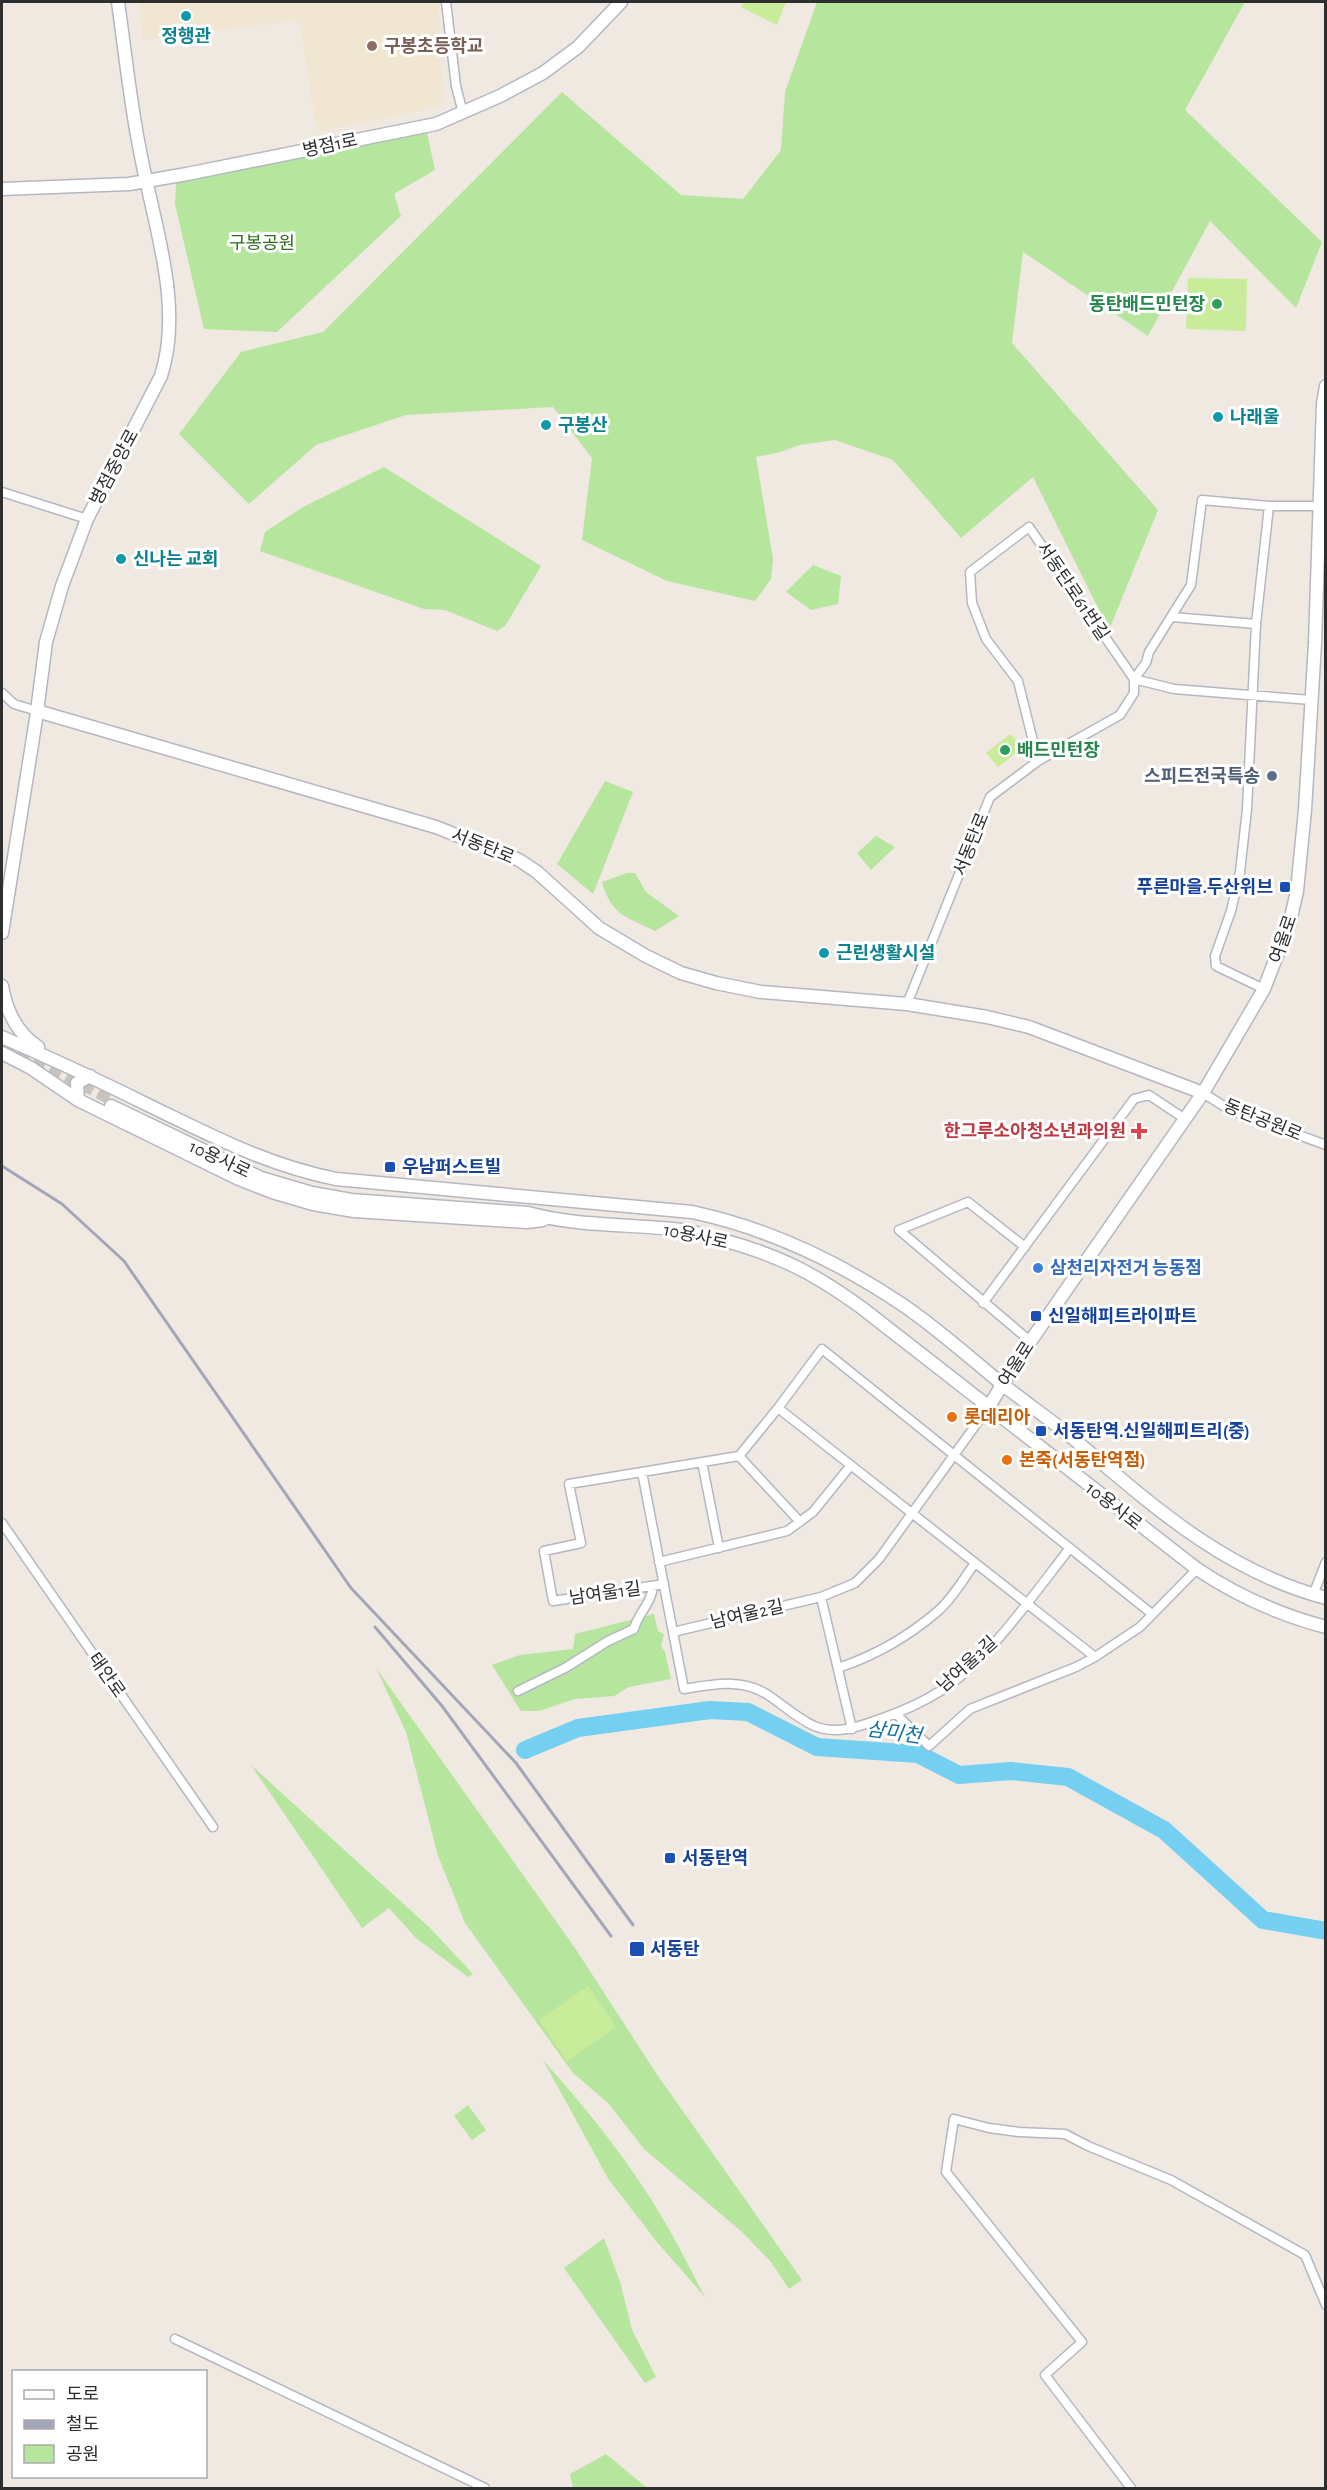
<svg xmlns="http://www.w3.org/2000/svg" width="1327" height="2490" viewBox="0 0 1327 2490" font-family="'Alegreya Sans','Noto Sans KR',sans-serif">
<rect width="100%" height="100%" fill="#efe9e1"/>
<!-- education -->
<path fill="#f0e6d1" d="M139,2H438L441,70L445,104L413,113L317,131L299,20L143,40Z"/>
<!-- green -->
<path fill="#b6e59e" d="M817,2H1245L1185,110L1322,242L1296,308L1210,221L1148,336L1023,252L1012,343L1158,510L1109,630L1033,477L961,538L893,460L835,440L800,445L780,452L756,457L773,559L771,579L755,601L667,581L582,540L592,458L553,407L406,415L316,445L249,504L179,434L241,352L323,332L562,92L681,195L743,199L781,150L785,92Z
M427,133L435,170L394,194L401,216L277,332L204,329L175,204L176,183Z
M384,467L541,566L505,626L497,631L445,610L424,609L260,551L265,532L303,507Z
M813,565L841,576L838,604L811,610L786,592Z
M605,781L633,792L593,894L557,864Z
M876,836L895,847L871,870L857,853Z
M627,873H635L646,892L679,916L655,931C626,917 611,915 602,882Z
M654,1614L658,1631L664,1634L661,1646L665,1652L671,1679L629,1687L614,1696L575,1699L539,1711H521L492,1665L520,1655L573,1649L575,1634Z
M376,1668L575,1948L656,2073L802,2280L789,2289L771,2262L742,2232L644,2149L608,2103L573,2073L465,1923L438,1856L406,1732Z
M251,1765L430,1928L473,1974L468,1977L416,1938L389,1908L362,1928Z
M543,2060C588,2110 632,2165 666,2224C680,2248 692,2273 705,2297L657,2242L609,2180Z
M468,2105L486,2130L472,2140L454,2116Z
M604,2238L620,2282L632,2330L656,2377L645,2383L564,2268Z
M606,2454L647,2488H573L570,2474Z"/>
<!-- pitch -->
<path fill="#c9ec9a" d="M743,2H786L777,25L741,7Z
M1188,278L1247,279L1246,331L1186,329Z
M1010,734L1024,747L998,767L986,753Z
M588,1986L616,2027L567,2061L539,2020Z"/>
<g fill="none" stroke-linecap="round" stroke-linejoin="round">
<!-- river -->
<path stroke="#75cff0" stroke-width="18" d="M525,1750L578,1728L710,1710L748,1712L817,1747L918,1754L959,1775L1011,1771L1068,1777L1164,1830L1263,1920L1326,1931"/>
<!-- secondary-tunnel -->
<path stroke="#c8c4bd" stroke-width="12" stroke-dasharray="12 6" stroke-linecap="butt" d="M2,1044L113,1100"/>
<!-- street casing -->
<g stroke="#b4b7c1" stroke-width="11">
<path id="street" d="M446,2L456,86L463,113
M2,492L87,519
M1172,617L1256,624
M2,693L14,704L37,711
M1311,700L1174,689L1134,679L1146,663L1149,652L1191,585L1202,500L1269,506H1322
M1264,989L1216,966L1215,956L1231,911L1240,872L1247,809L1256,624L1269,506
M907,1004L990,797L1038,761L1120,715L1134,693V679L1029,527L970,572L972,603L986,639L1018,681L1038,761
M1203,1093L1230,1110L1326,1145
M1025,1247L968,1202L899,1230L1030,1341
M983,1303L1134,1099L1149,1095L1185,1119
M778,1408L1095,1657
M739,1456L800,1522
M702,1462L719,1548
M642,1472L684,1689C713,1684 742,1678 768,1695C783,1705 797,1718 814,1726C837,1735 858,1727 880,1719C901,1712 923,1702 942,1690C988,1661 1036,1591 1070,1548
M2,1523L213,1827
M659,1562L787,1531L813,1512L851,1465
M664,1584L553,1601L544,1551L581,1543L569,1484L739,1456L778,1408L822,1349L1152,1614
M1313,1595L1326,1562
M821,1597L852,1729
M673,1632L821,1597L855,1583L879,1559L988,1408
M838,1668C874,1656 909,1636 938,1611C953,1598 964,1578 975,1563
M518,1691L565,1668L608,1641L634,1629C638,1613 652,1603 653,1586
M896,1714L929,1746L970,1709L1076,1667L1095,1657L1140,1627L1197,1569
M175,2339L485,2488
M1131,2488L1045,2375L1082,2342L946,2172L954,2119L989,2128L1019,2132L1065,2134L1088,2146L1171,2180L1305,2255L1326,2305"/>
</g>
<!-- secondary casing -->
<g stroke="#b4b7c1" stroke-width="15">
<path id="secondary" d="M2,189L129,184L187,174L436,124L500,96L543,73L578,47L621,2
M37,711L436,827L519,860L537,872L599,928L646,956L681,973L716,983L761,992L907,1004L987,1017L1029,1027L1203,1093
M2,933L36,719L46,642L62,586L87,519L161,376C184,305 153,222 140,151C130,102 125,51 118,2
M2,986C6,1010 17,1033 38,1047
M2,1037C50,1058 98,1080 146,1104C210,1135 266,1165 336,1179L692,1212C767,1228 839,1262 903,1305C938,1329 969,1357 1002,1384C1026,1403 1051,1420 1075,1440C1153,1506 1224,1571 1326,1598
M2,1053L31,1068L78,1100L239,1179L272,1192L313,1204L354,1211L527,1222L543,1220
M78,1100L77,1083L90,1076
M111,1106L261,1178L312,1193L351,1200L528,1213C575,1226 625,1224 673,1229C690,1230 707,1236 723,1240C780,1256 814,1273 862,1308L1197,1569C1236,1595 1280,1615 1326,1627
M988,1408L1016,1362L1203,1093L1264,989L1290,922L1297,891L1305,810L1315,643L1323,404L1326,386"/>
</g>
<!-- street -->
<use href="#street" stroke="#fff" stroke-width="8"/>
<!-- secondary -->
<use href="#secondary" stroke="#fff" stroke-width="12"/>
<!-- rail -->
<path stroke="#a3a6b8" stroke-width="3" d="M2,1166L62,1204L124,1261L351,1588L516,1763L633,1925
M375,1627L442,1706L611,1936"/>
</g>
<!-- markers -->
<g fill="#0f9aa8" stroke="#fff" stroke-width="2">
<circle cx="186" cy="16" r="6"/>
<circle cx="1218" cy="417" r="6"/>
<circle cx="546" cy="425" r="6"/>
<circle cx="121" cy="559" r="6"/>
<circle cx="824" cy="953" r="6"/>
</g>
<circle fill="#8d6e63" stroke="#fff" stroke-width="2" cx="372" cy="46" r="6"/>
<g fill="#2e9e5b" stroke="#fff" stroke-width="2">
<circle cx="1217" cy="304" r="6"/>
<circle cx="1005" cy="750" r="6"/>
</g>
<circle fill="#5c6f8a" stroke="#fff" stroke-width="2" cx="1272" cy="776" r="6"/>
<g fill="#1a4fb4" stroke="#fff" stroke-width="2">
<rect x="1279" y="881" width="12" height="12" rx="3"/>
<rect x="384" y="1161" width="12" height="12" rx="3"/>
<rect x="1030" y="1310" width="12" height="12" rx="3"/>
<rect x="1035" y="1425" width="12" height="12" rx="3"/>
<rect x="664" y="1852" width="12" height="12" rx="3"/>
<rect x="629" y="1941" width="16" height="16" rx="3"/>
</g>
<path fill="#e0444e" stroke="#fff" stroke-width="2" d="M1136 1122h6v6h6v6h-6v6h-6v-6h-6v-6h6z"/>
<circle fill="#3f7fe0" stroke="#fff" stroke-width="2" cx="1038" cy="1268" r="6"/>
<g fill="#e8710a" stroke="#fff" stroke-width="2">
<circle cx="952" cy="1417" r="6"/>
<circle cx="1007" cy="1460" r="6"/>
</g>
<g text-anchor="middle" stroke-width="6" stroke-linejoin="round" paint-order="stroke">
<!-- culture labels -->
<g font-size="18" font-weight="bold" fill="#0d838f" stroke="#fff" text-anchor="start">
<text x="186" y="42" text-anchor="middle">정행관</text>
<text x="1230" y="423">나래울</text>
<text x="558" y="431">구봉산</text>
<text x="133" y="565">신나는 교회</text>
<text x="836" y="959">근린생활시설</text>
</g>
<!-- education labels -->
<g font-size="18" font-weight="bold" fill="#785e54" stroke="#fff" text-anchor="start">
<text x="384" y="52">구봉초등학교</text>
</g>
<!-- street labels -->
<g font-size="18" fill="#2e2e2e" stroke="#fff">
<text transform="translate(330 145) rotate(-12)" y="6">병점1로</text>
<text transform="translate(114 467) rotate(-62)" y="6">병점중앙로</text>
<text transform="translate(1073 591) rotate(56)" y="6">서동탄로61번길</text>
<text transform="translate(971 844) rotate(-68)" y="6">서동탄로</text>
<text transform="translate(483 846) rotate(22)" y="6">서동탄로</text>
<text transform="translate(1283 939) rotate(-71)" y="6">여울로</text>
<text transform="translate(1263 1120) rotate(22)" y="6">동탄공원로</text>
<text transform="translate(220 1159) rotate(25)" y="6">10용사로</text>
<text transform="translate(696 1236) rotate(12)" y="6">10용사로</text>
<text transform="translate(1016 1364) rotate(-57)" y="6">여울로</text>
<text transform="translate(1114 1506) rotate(38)" y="6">10용사로</text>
<text transform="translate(605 1593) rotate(-8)" y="6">남여울1길</text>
<text transform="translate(747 1614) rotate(-13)" y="6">남여울2길</text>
<text transform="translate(967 1664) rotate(-42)" y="6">남여울3길</text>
<text transform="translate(107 1675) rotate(55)" y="6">태안로</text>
</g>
<!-- park labels -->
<g font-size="18" fill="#2c6e1b" stroke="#fff">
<text x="262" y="249">구봉공원</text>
</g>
<!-- leisure labels -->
<g font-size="18" font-weight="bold" fill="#27864d" stroke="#fff" text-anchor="end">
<text x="1205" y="310">동탄배드민턴장</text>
<text x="1017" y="756" text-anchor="start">배드민턴장</text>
</g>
<!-- service labels -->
<g font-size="18" font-weight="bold" fill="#4e5e75" stroke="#fff" text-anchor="end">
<text x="1260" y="782">스피드전국특송</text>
</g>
<!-- transit labels -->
<g font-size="18" font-weight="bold" fill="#164399" stroke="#fff" text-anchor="start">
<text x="1273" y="893" text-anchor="end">푸른마을.두산위브</text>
<text x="402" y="1173">우남퍼스트빌</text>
<text x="1048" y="1322">신일해피트라이파트</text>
<text x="1053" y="1437">서동탄역.신일해피트리(중)</text>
<text x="682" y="1864">서동탄역</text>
<text x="650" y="1955">서동탄</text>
</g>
<!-- health labels -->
<g font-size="18" font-weight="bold" fill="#be3a42" stroke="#fff" text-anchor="end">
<text x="1126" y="1137">한그루소아청소년과의원</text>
</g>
<!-- shop labels -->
<g font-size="18" font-weight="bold" fill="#366cbe" stroke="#fff" text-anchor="start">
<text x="1050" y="1274">삼천리자전거 능동점</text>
</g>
<!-- food labels -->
<g font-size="18" font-weight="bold" fill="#c56008" stroke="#fff" text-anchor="start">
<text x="964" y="1423">롯데리아</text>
<text x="1019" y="1466">본죽(서동탄역점)</text>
</g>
<!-- water labels -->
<g font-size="20" font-style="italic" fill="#0d6fa3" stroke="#fff">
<text transform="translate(894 1732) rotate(8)" y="7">삼미천</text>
</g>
</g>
<!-- border -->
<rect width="1327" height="2490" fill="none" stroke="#2e2e2e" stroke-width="6"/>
<!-- legend -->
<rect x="12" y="2370" width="195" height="108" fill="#ffffff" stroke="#ababab" stroke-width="1.5"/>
<rect x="24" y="2390" width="30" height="9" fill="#ffffff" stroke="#ababab" stroke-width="1.5"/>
<text x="66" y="2400" font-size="18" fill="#2e2e2e">도로</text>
<rect x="24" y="2420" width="30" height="9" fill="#a3a6b8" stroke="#ababab" stroke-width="1.5"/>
<text x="66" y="2430" font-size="18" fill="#2e2e2e">철도</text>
<rect x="24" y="2445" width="30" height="18" fill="#b6e59e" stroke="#ababab" stroke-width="1.5"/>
<text x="66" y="2460" font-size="18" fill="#2e2e2e">공원</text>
</svg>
